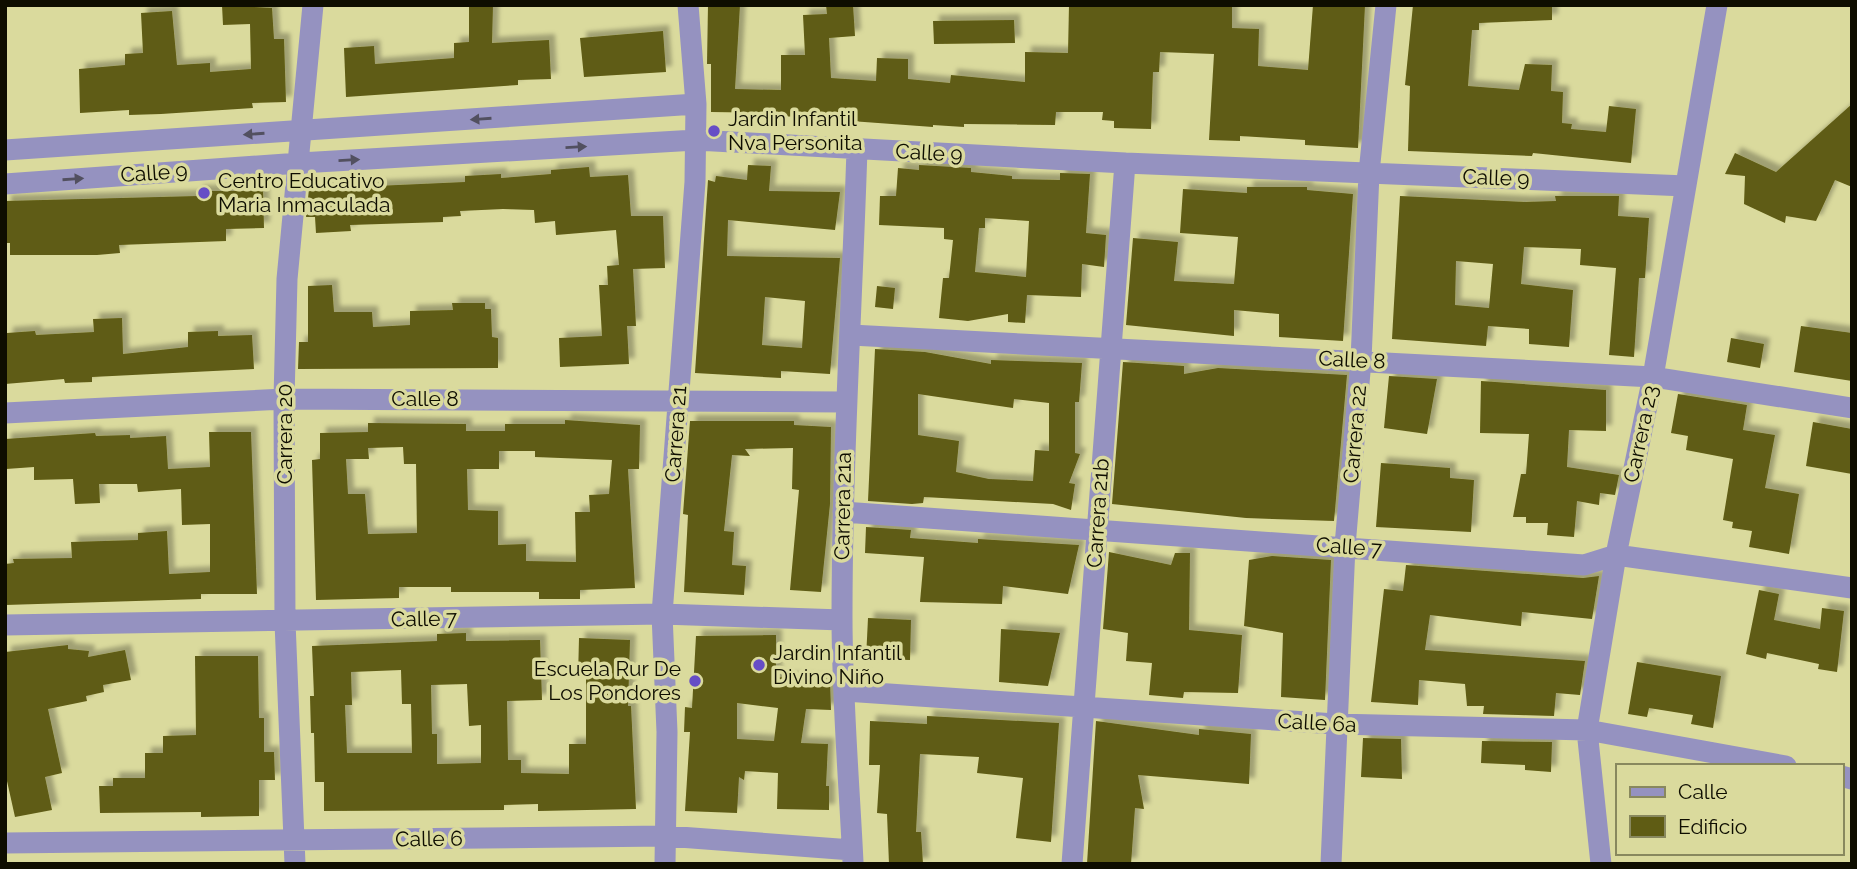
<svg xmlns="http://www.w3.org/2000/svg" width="1857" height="869" viewBox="0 0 1857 869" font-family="Raleway,sans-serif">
<defs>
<filter id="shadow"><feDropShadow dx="6" dy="-6" stdDeviation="2" flood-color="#0004"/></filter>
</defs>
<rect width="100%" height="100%" fill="#dada9d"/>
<!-- building -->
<path fill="#5f5c14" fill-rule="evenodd" filter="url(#shadow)" d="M222,5L272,8L274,39H284L286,102L252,103L253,108L161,114L129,115V110L80,113L79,69L125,65V54L143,53L141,13L172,11L177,65L210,63V72L251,69L250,24L223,25Z
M469,5H493L492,43L549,40L551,79L518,80V85L346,97L344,48L374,46L375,64L454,58V43L469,42Z
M708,5H740L735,89L781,90V55H805L803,15L827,14L826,5H853L855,36L829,38L831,78L876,81L877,58L908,59V79L950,83L951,75L1025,82V52L1068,53L1069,5H1232V28L1259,29L1258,66L1308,70L1313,5H1365L1358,148L1305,145V140L1240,136V141L1209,140L1214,54L1160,52L1159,72H1153L1151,129L1114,128V121L1102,120L1103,112H1056L1055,125L964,124V127L933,125V127L782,116V113L711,112V64H707Z
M1413,5H1552V20L1479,23V30H1472L1468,86L1519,90L1525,64L1552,65L1551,91L1563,92L1562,123L1572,124L1571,129L1606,132L1609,106L1636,109L1631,163L1533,153L1532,156L1408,151L1410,86L1405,85Z
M1014,20L1015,43L934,44L933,21Z
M663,31L666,72L584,77L580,38Z
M1852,104V187L1835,180L1816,221L1786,216L1785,223L1744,204L1745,176L1725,174L1735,153L1776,172Z
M748,165L771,166L769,191L840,192L835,230L728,220L727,256L840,258L830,374L781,371V378L695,373L708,180L715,182L716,176L747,180ZM765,297L805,301L802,348L762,345Z
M919,165L971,168V172L1012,176V179L1060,180V173L1090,174L1086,233L1106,235L1104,267L1082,264L1081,297L1027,295L1025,323L1008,322V314L968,321L939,318L943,278H949L953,240L944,239V228L879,225L880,196H896L898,168L919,170ZM985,218L1029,221L1026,277L975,272L979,228H985Z
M589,167L590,177L628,175L631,216H663L665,268L633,269L636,326H627L629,364L560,367L559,338L602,336L599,285H608L607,266L619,265L616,230L556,235L555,221L535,223L534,210L503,209L460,211L461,216L443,217V222L350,225L351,231L316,233L315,217H306L309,189L465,182V176L501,174V178L551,174V170Z
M1247,187H1307V190L1353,194L1343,341L1279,337V314L1234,310V336L1126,325L1133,238L1178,242L1174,281L1234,284L1238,237L1180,233L1183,189L1247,193Z
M197,191H263L264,228L226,229V241L119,245L120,253L97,255H10V243H5V201L198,196Z
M1400,196L1525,202L1556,201L1555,196H1619L1618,216L1649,218L1645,278H1639L1634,357L1609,355L1616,268L1580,265L1581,249L1524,247L1521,284L1573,290L1569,347L1529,344V329L1488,326L1486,346L1392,339ZM1456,261L1493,264L1489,308L1455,305Z
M332,285L334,312H372L373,327L410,325V311L453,310L452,303H485V309H491L492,337L498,338V368L298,369L299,342H308V286Z
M877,286L895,288L893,309L875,307Z
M122,318L123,354L188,347V332L218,331V336L252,335L254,369L92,377V382L65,383L64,379L5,384L7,333L35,331L36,335L94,332L93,319Z
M1801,326L1852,333V381L1794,372Z
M1731,338L1764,344L1760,368L1727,362Z
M875,349L925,352L991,364V360L1082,363L1079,402H1075V453L1080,454L1069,483L1075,484L1071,510L1053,504L924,497L923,503L912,504L868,501ZM918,394L1013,408L1014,399L1049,403V451L1035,450L1033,481L989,479L956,472L959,441L918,435Z
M1123,362L1184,366V374L1218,368L1347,375L1334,521L1246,518L1112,504Z
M1389,376L1437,379L1427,434L1384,428Z
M1481,381L1606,390V431L1569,430L1567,467L1619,475L1615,495L1600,493L1599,505L1577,501L1574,537L1547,535L1548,523H1526V517H1513L1521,474H1526L1529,434L1480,433Z
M1678,394L1747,405L1743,430L1775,435L1765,488L1799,494L1789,554L1749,547L1752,531L1732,528L1733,522L1723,520L1733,459L1686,450L1688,436L1671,433Z
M565,420L640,425L639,469H628L635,588L580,590V599H539V592H451V587H399V598L316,600L312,460L320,459V433L368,432V444V423L466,424V431H505V424H565ZM403,447L404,464H416L417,533L368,534L365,494H348L346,459H369L368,448ZM499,451H535V457L612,460L609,494L589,495L590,512H575L576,562L526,561V544L498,545V511L468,510L467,469H499Z
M690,421H794V425L831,427L830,504L821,592L790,590L799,490L792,489L793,448L745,449L750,456L732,455L724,531L734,532L732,565L746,566L744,595L684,592L688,515L683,514Z
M1813,422L1852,429V474L1806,466Z
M209,432H251L257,594H201V599L5,605V564L14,563L13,559L72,558L71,542L138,540V533L167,531L169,574L210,572V524L182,525L181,489L138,492L137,484H99L100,503L75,504L73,479L34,480V467L6,469L5,439L95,433L96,436L130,435V438L166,436L168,469L210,467Z
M1381,463L1450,468V478L1474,480L1471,532L1376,527Z
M866,527L911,530L910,538L978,543V539L1079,545L1068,594L1003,586L1002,604L920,602L924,557L865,553Z
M1109,552L1171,565L1175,553H1190L1189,630L1242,635L1238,693L1184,692L1183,698L1149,695L1152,663L1126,661L1128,633L1103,629Z
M1272,556L1331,560L1325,700L1281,697L1283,633L1244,626L1249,560Z
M1406,565L1583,578L1599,576L1592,619L1522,612L1521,626L1430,615L1425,650L1585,661L1580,695L1556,693L1554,716L1483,714L1484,706H1467L1465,684L1419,680L1418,705L1371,702L1384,589L1403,591Z
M1759,590L1779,594L1774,620L1820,629L1822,608L1844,611L1837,672L1818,669L1819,664L1767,653L1766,659L1746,654Z
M868,618L911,620L910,660L866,659Z
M1001,629L1060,633L1048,686L999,682Z
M466,633V641L540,640L542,700L507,701L508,760H521V773L569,774V744H586V678H578L579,638L630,640L628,706H631L636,809L538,811V804L504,805V810L324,811V782H315L314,733H311L310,696H314L312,646L437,641V634ZM401,670L402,704H411L412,753H347L345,705H352L351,672ZM467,684L469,726L481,725V763L437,764V734H432L431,685Z
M776,635V677L830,681L831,710L806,709L801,743L828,744L826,786H829V810L777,809L778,773L745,771L744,780L739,777L737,813L685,811L690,732H684L685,707L692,708L696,636ZM737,703L778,708L774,741L737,739Z
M68,645V649L89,651L88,657L125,650L131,680L103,685L104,692L86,696L87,701L48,709L62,773L45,777L52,810L15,817L5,772V652Z
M195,656H258L259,718H264V752H274L275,780H259V816L201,817V812L100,813L99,786H113V778H145V753H163V736L196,735Z
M1637,662L1721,676L1713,728L1691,724L1693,715L1649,708L1647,717L1628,714Z
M927,716L1059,723L1051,842L1016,838L1023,778L977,773L979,757L920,754L916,832H921L923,864H889L887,814L877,813L880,765H869L870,721L927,724Z
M1096,721L1199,735V729L1251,734L1249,784L1138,775L1144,809L1135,808L1131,864H1087Z
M1363,738L1401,739L1402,779L1361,777Z
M1482,741L1552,742L1551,772L1525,770V765L1481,763Z"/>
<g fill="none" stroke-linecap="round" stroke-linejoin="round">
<!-- street -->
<path stroke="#9592c0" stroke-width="21" d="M5,150L696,104
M5,184L300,163L696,140L1125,163L1686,186
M851,335L1653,377L1852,408
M5,413L284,399L844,402
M843,512L1584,565L1616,555L1852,588
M5,625L662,614L842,620
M845,691L1335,724L1587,730L1786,766
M1841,776L1852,779
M5,843L666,836L852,850
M853,862C849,780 842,698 842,617C842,461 852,305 857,149
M295,864L285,622L284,399L287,279L313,5
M665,864L667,732L662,614L695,182L696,104L688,5
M1072,864L1125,163
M1331,864L1345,546L1361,360L1369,173L1386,5
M1601,864L1587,730L1616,555L1653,377L1717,5"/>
</g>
<!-- one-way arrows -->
<defs><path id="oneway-solid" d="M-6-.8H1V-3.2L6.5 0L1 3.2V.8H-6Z" transform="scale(1.75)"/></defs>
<g fill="#525060">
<use href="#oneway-solid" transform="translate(481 119) rotate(176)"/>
<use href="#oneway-solid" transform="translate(254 134) rotate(176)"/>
<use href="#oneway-solid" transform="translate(576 147) rotate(-3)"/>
<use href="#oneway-solid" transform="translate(349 160) rotate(-3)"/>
<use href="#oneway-solid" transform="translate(73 179) rotate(-4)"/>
</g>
<!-- markers -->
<g fill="#664dc6" stroke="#dada9d" stroke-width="2.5">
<circle cx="714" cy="131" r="7"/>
<circle cx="204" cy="193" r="7"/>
<circle cx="759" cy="665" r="7"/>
<circle cx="695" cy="681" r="7"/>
</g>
<g text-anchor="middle" stroke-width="7" stroke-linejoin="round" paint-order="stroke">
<!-- poi labels -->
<g font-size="21" fill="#0e0d00" stroke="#dada9d" text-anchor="start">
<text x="728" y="126">Jardin Infantil<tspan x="728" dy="24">Nva Personita</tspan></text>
<text x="218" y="188">Centro Educativo<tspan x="218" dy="24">Maria Inmaculada</tspan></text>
<text x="773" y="660">Jardin Infantil<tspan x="773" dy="24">Divino Niño</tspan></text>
<text x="681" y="676" text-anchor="end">Escuela Rur De<tspan x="681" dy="24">Los Pondores</tspan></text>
</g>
<!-- street labels -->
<g font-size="21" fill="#0e0d00" stroke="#dada9d">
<text transform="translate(929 153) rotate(3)" y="7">Calle 9</text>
<text transform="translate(154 173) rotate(-4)" y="7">Calle 9</text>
<text transform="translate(1496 178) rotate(2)" y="7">Calle 9</text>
<text transform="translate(1352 360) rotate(3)" y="7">Calle 8</text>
<text x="425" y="406">Calle 8</text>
<text transform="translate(285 434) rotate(-90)" y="7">Carrera 20</text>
<text transform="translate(676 434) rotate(-86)" y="7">Carrera 21</text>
<text transform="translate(1355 434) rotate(-85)" y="7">Carrera 22</text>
<text transform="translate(1641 434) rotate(-78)" y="7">Carrera 23</text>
<text transform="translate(843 506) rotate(-89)" y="7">Carrera 21a</text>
<text transform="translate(1098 513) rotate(-86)" y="7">Carrera 21b</text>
<text transform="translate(1349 547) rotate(4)" y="7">Calle 7</text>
<text transform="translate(424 619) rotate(-1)" y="7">Calle 7</text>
<text transform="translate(1317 723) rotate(3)" y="7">Calle 6a</text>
<text transform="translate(429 839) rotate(-1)" y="7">Calle 6</text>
</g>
</g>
<!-- border -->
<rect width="1857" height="869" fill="none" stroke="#0e0d00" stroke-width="14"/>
<!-- legend -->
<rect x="1616" y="764" width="228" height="91" fill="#dada9d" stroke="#88885e" stroke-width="2"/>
<rect x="1630" y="787" width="35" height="10" fill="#9592c0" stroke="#88885e" stroke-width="2"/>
<text x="1678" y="799" font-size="21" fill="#0e0d00">Calle</text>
<rect x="1630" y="816" width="35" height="21" fill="#5f5c14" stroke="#88885e" stroke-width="2"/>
<text x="1678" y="834" font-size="21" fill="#0e0d00">Edificio</text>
</svg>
